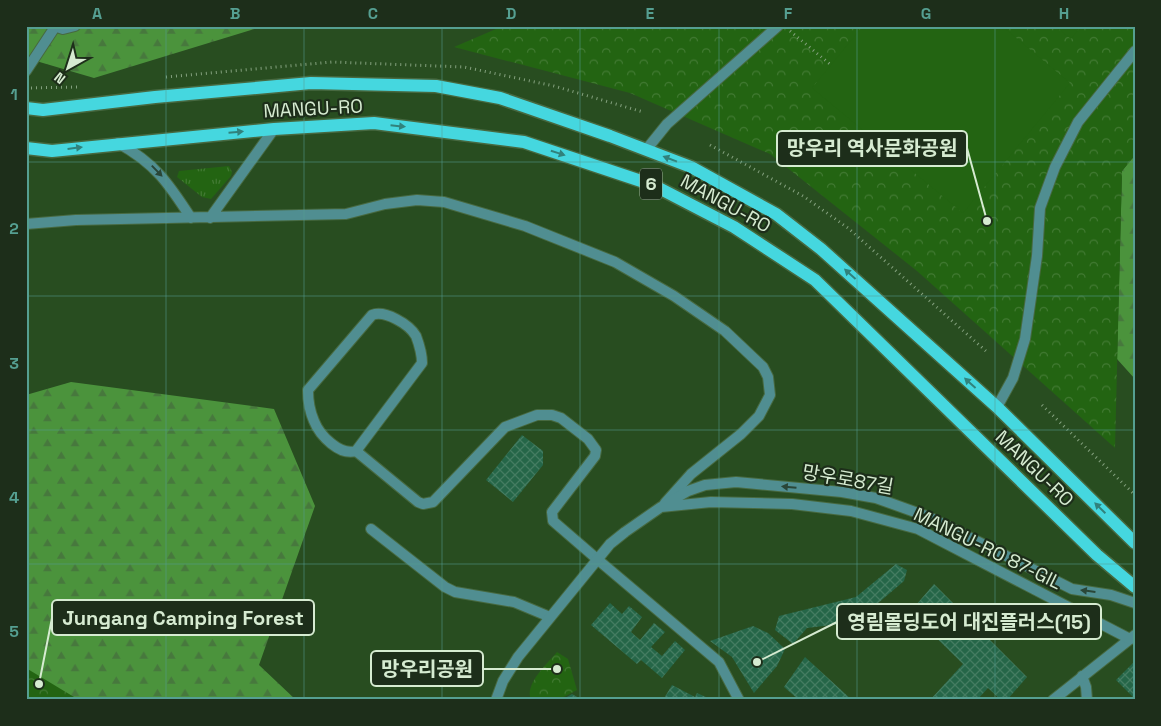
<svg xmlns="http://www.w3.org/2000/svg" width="1161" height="726" viewBox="0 0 1161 726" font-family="'Space Grotesk','Noto Sans KR',sans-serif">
<defs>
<pattern id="grass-tufts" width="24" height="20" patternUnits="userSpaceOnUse" patternTransform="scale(1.25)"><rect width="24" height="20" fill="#236412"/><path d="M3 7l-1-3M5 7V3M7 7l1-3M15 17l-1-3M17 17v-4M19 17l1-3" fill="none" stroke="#427a33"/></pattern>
<pattern id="forest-firs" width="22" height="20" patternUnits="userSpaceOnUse" patternTransform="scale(1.25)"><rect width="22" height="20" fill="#4b933c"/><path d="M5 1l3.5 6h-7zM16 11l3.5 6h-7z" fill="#47783d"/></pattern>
<pattern id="park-crowns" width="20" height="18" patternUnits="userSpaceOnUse" patternTransform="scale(1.25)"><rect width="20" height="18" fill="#236412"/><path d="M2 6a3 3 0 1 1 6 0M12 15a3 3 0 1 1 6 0" fill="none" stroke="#427a33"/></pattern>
<pattern id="building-cross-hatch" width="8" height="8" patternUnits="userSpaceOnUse" patternTransform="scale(1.25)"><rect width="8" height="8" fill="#256648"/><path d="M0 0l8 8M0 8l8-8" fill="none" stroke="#447c61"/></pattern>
</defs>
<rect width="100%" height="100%" fill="#284d20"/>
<!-- grass -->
<path fill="url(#grass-tufts)" d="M229,166L232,172L231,176L211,199L202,197L177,177L179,171Z"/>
<!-- forest -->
<path fill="url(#forest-firs)" d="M26,26H264L94,78L26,58Z
M1135,155V379L1117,359L1122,171Z
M71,382L274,409L315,506L259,665L296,700H26V395Z"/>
<!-- park -->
<path fill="url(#park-crowns)" d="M503,26H1135V155L1122,171L1115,448L917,271L770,154L630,93L454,47Z
M557,652L568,659L577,690L558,700H531C524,684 548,663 557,652Z
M26,668L79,700H26Z"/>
<!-- pitch -->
<path fill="#236412" d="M863,26H1002L1070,83L963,213L812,88Z
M1055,26H1081L1071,39Z"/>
<!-- building -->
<path fill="url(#building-cross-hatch)" d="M522,435L543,451V465L513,502L486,480Z
M896,564L907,570L904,581L856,622L807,628L793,644L775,630L779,616L856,597Z
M934,584L1027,677L1007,700H1001L988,688L977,700H930L963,664L910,612Z
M610,603L622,614L629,606L642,617L631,632L640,640L654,623L665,632L651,647L662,656L675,641L685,650L662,678L641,660L637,664L591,625Z
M753,626L768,633L785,649L777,666L754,693L732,657L710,641Z
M805,657L852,700H799L784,687Z
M1133,663L1135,665V699L1116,680Z
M672,685L695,697L697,693L708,698L663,700Z
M572,694L582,700H562Z"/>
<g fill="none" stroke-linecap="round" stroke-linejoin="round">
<!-- service casing -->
<g stroke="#476940" stroke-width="12">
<path id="service" d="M646,150L667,124L778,26
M997,407L1013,378L1025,339L1037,256L1040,208L1055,167L1078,122L1135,51
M356,451C340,456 320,436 314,421C310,412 308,400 308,390L372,315C385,310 409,324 416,336C419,344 422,355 422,363L356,451L418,502L423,504L433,502L505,427L537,415H552L561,418L588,439L596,450L595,456L552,512L553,521L597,559
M371,529L445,587L455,592L514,602L550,617
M1082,676L1086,687L1087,700"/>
</g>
<!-- minor casing -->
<g stroke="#476940" stroke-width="12">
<path id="minor" d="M54,26L63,29L75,26
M26,71L55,27
M118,143C155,163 169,184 191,218
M210,218L274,129
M26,224L76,220L346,214L385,204L417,200L444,202L525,226L615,262L674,296L725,331L763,367L768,377L770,395L759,416L741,434L691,474L665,503
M597,559L719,662L739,700
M1053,700L1130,639"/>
</g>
<!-- tertiary casing -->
<g stroke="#476940" stroke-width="12">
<path id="tertiary" d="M664,505L688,491L705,485L736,482L842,492L876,498L929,517L1072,589L1111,595L1135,603
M496,700L503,681L518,657L610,544L625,532L661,507L711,502L792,504L851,511L918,529L1130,639L1135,635"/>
</g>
<!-- primary casing -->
<g stroke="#476940" stroke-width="15">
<path id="primary" d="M26,108L43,110L155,97L311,83L436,86L500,98L610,136L691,167L776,214L821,249L997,407L1135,543
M26,148L52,151L274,129L374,123L524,142L653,185L734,227L815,280L1097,555L1135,587"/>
</g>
<!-- path -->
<path stroke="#84a17e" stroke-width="3" stroke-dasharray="1 4" stroke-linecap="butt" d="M790,31L831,65
M166,77L332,62L464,67L554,86L643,112
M26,88L78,87
M710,145L803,196L848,228L987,352
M1042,405L1135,495"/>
<!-- service -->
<use href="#service" stroke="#508e91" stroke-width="10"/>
<!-- minor -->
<use href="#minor" stroke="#508e91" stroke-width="10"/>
<!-- tertiary -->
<use href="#tertiary" stroke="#508e91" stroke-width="10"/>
<!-- primary -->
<use href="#primary" stroke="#45d7df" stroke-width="12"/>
</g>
<!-- one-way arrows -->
<defs><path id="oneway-solid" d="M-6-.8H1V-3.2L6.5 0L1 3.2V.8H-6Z" transform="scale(1.25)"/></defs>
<g fill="#31827c">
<use href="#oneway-solid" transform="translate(398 126) rotate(6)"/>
<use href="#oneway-solid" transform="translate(236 132) rotate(-5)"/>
<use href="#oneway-solid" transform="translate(75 148) rotate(-7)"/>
<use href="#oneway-solid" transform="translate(558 153) rotate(18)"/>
<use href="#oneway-solid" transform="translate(670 159) rotate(-159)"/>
<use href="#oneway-solid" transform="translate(850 274) rotate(-138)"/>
<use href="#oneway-solid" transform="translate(970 383) rotate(-138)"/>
<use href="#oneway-solid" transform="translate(1100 508) rotate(-136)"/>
</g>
<g fill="#2a4638">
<use href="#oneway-solid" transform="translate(157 171) rotate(46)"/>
<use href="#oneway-solid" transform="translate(789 487) rotate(-175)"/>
<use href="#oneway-solid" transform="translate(1088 591) rotate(-173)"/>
</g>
<!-- grid -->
<path fill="none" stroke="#559f91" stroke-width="1" stroke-opacity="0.55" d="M166,26V700M304,26V700M442,26V700M580,26V700M719,26V700M857,26V700M995,26V700M26,162H1135M26,296H1135M26,430H1135M26,564H1135"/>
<g text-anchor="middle" stroke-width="4.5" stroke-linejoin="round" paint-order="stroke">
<!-- shield labels -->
<rect fill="#1d2e1a" stroke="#9eb29a" stroke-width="1" x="640" y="168.5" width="22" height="31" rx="4"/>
<g font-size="18" font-weight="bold" fill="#d6ebd1">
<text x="651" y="190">6</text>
</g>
<!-- street labels -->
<g font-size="19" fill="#d6ebd1" stroke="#1d2e1a">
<text transform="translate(313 108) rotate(-3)" y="7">MANGU-RO</text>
<text transform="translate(726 203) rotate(29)" y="7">MANGU-RO</text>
<text transform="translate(1035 468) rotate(44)" y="7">MANGU-RO</text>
<text transform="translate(848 479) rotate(10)" y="7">망우로87길</text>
<text transform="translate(988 548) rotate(26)" y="7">MANGU-RO 87-GIL</text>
</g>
</g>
<!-- callouts -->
<path fill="none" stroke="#d6ebd1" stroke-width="2" d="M987 221L967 148M39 684L52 618M757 662L837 622M557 669L483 669"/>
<g fill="#d6ebd1" stroke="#1d2e1a" stroke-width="2">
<circle cx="987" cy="221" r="5"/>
<circle cx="39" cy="684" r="5"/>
<circle cx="757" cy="662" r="5"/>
<circle cx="557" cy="669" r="5"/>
</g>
<g fill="#1d2e1a" stroke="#d6ebd1" stroke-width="2">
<rect x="777" y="131" width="190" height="35" rx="5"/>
<rect x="52" y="600" width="262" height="35" rx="5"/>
<rect x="837" y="604" width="264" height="35" rx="5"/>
<rect x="371" y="651" width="112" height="35" rx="5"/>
</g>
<g font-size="20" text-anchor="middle" font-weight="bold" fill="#d6ebd1">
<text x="872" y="155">망우리 역사문화공원</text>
<text x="183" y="625">Jungang Camping Forest</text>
<text x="969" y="629">영림몰딩도어 대진플러스(15)</text>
<text x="427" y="676">망우리공원</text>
</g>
<!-- border -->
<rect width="1161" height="726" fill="none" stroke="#1d2e1a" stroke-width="55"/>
<!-- north arrow -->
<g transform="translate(68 68) rotate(219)" stroke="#1d2e1a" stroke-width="4" paint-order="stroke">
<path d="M0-4L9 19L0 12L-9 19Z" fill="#d6ebd1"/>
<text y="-8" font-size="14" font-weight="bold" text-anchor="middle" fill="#d6ebd1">N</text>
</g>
<rect x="28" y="28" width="1106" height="670" fill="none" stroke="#559f91" stroke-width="2"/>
<g font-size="16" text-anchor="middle" font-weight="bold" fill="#559f91">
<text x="97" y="19">A</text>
<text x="235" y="19">B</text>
<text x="373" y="19">C</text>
<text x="511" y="19">D</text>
<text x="650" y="19">E</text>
<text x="788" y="19">F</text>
<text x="926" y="19">G</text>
<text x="1064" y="19">H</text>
<text x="14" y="100">1</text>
<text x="14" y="234">2</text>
<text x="14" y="369">3</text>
<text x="14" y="503">4</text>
<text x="14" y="637">5</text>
</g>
</svg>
